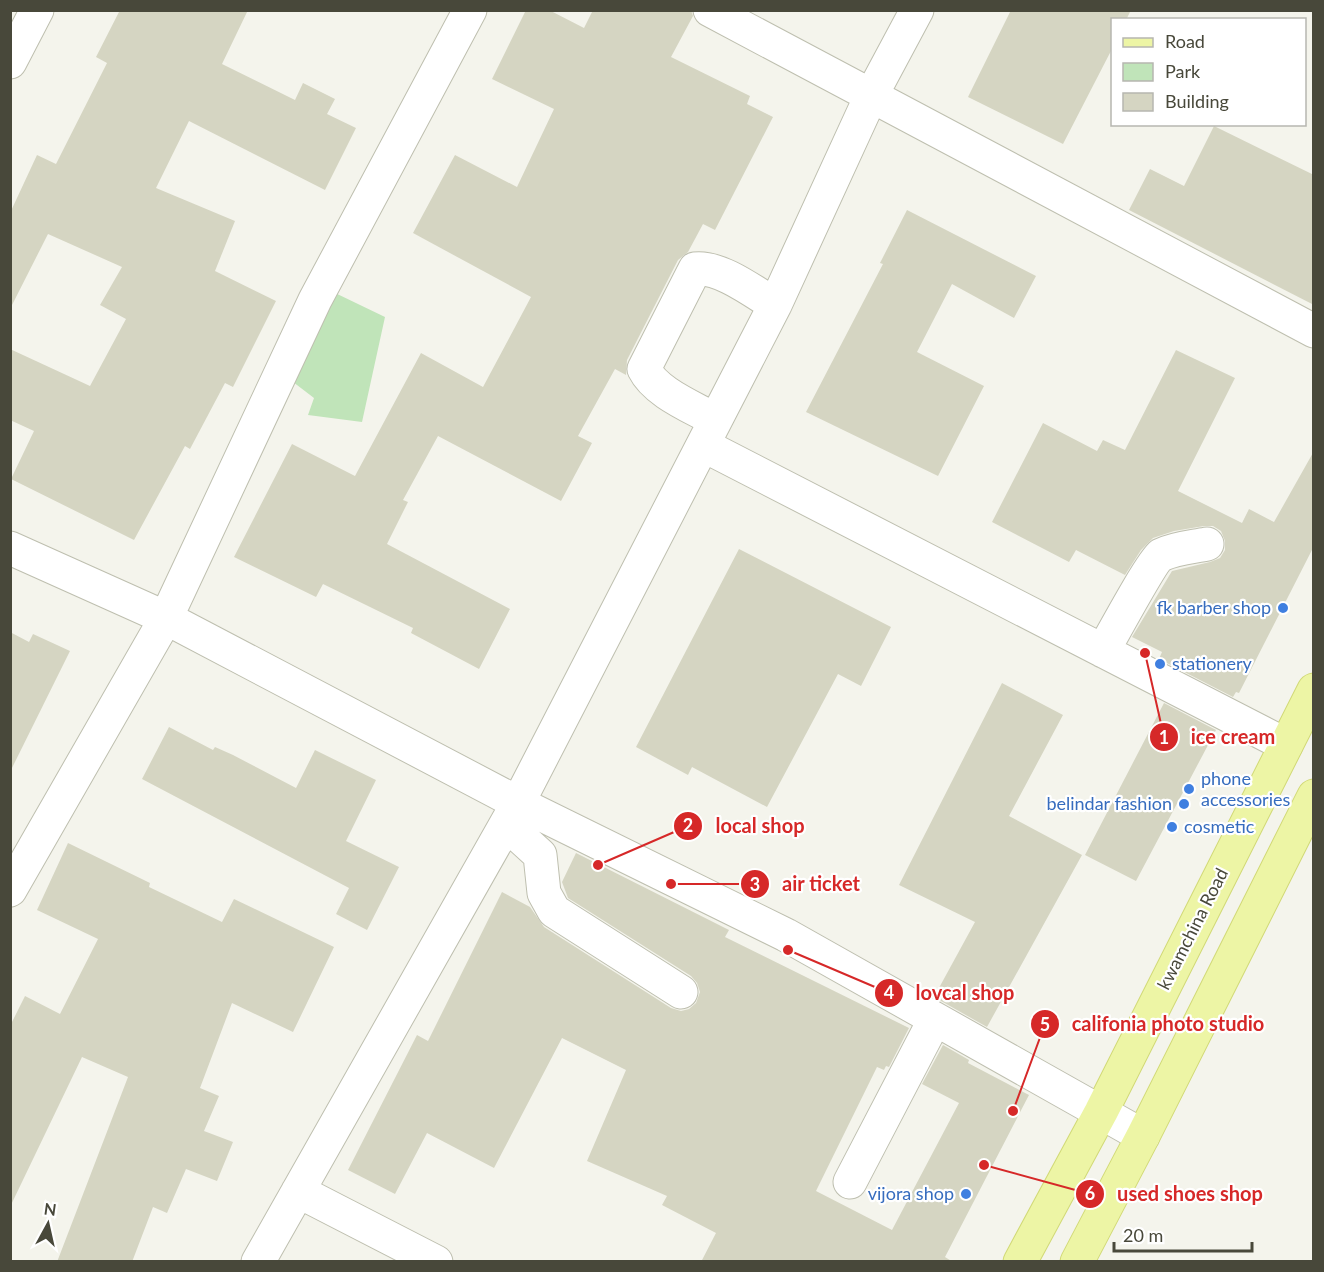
<svg xmlns="http://www.w3.org/2000/svg" width="1324" height="1272" viewBox="0 0 1324 1272" font-family="Lato,sans-serif">
<rect width="100%" height="100%" fill="#f4f4ec"/>
<!-- green -->
<path fill="#c0e4b9" d="M331,291L385,317L362,422L308,415L314,398L280,372Z"/>
<!-- building -->
<path fill="#d5d5c2" d="M120,10H248L222,64L295,100L303,83L335,99L327,114L356,128L325,190L189,121L156,188L235,221L215,271L276,301L233,387L225,383L190,449L185,446L134,540L11,479L34,431L10,420V349L90,386L126,319L100,305L122,267L48,234L10,309V213L37,155L56,164L107,63L96,57Z
M526,10H549L584,28L593,10H691L693,16L671,57L750,96L747,104L773,117L715,230L703,224L688,252L678,260L627,360L626,375L615,369L578,436L592,443L561,501L438,436L403,500L408,502L387,544L510,609L479,669L411,633L413,628L323,584L316,597L234,557L292,444L355,476L421,353L483,387L531,297L413,233L455,155L517,187L554,109L492,79Z
M1011,10H1131L1126,20H1113V47L1063,144L968,97Z
M1214,126L1314,175V305L1129,210L1150,169L1184,186Z
M907,210L1036,276L1014,318L952,284L917,352L984,386L938,476L806,412L883,264L880,263Z
M1176,350L1235,378L1178,491L1242,523L1249,509L1274,522L1314,451V546L1239,693L1236,692L1233,697L1159,659L1162,652L1132,637L1172,571L1210,562L1220,558L1225,550V541L1221,531L1213,526H1204L1174,531L1153,538L1141,550L1125,575L1076,550L1069,562L992,522L1043,423L1097,451L1103,440L1125,450Z
M739,549L891,627L861,686L838,674L767,807L692,767L688,775L636,747Z
M10,632L29,642L33,634L70,651L10,772Z
M1002,683L1063,715L1009,816L1082,855L987,1027L934,997L975,922L899,885Z
M1164,703L1216,730L1136,881L1085,855Z
M169,727L213,750L215,747L233,755L296,788L315,750L376,780L346,841L399,867L367,930L336,914L349,888L142,779Z
M68,843L150,883L149,887L222,922L234,899L334,947L293,1032L232,1003L200,1088L219,1096L204,1131L233,1142L217,1181L186,1169L167,1213L153,1207L132,1262H57L128,1077L82,1057L10,1207V1026L25,996L60,1014L98,939L37,910Z
M576,853L729,930L725,937L909,1028L889,1067L886,1066L884,1070L877,1067L816,1191L892,1230L959,1103L922,1084L943,1045L969,1060L968,1063L1029,1095L945,1257L953,1262H701L716,1233L662,1205L667,1196L587,1161L626,1070L562,1038L494,1168L427,1133L395,1194L348,1170L417,1035L428,1041L502,892L530,907L544,927L671,1008L681,1011L689,1009L696,1003L700,992L697,983L691,976L568,898L562,882Z"/>
<g fill="none" stroke-linecap="round" stroke-linejoin="round">
<!-- minor casing -->
<g stroke="#bebfaf" stroke-width="35">
<path id="minor" d="M710,10L1314,331
M10,62L37,10
M715,420C693,407 656,393 644,369L695,269C720,266 754,292 775,305
M703,445L1286,745
M10,548L166,618L518,803L786,935L1143,1136
M1103,651C1111,637 1152,561 1161,555C1175,548 1192,547 1207,544
M506,824L540,855L544,893L554,911L681,992
M10,890L166,618L315,300L470,10
M850,1182L935,1019
M298,1191L436,1262
M258,1262L518,803L775,305L871,96L917,10"/>
</g>
<!-- major casing -->
<g stroke="#d1d976" stroke-width="35">
<path id="major" d="M1020,1262L1101,1112L1314,690
M1077,1262L1143,1136L1314,796"/>
</g>
<!-- minor -->
<use href="#minor" stroke="#fff" stroke-width="33"/>
<!-- major -->
<use href="#major" stroke="#edf5a5" stroke-width="33"/>
</g>
<!-- markers -->
<g fill="#3f7fe0" stroke="#fff" stroke-width="2">
<circle cx="1283" cy="608" r="6"/>
<circle cx="1160" cy="664" r="6"/>
<circle cx="1189" cy="789" r="6"/>
<circle cx="1184" cy="804" r="6"/>
<circle cx="1172" cy="827" r="6"/>
<circle cx="966" cy="1194" r="6"/>
</g>
<g text-anchor="middle" stroke-width="4.5" stroke-linejoin="round" paint-order="stroke">
<!-- shop labels -->
<g font-size="18" fill="#366cbe" stroke="#fff" text-anchor="end">
<text x="1271" y="614">fk barber shop</text>
<text x="1172" y="670" text-anchor="start">stationery</text>
<text x="1201" y="785" text-anchor="start">phone<tspan x="1201" dy="21">accessories</tspan></text>
<text x="1172" y="810">belindar fashion</text>
<text x="1184" y="833" text-anchor="start">cosmetic</text>
<text x="954" y="1200">vijora shop</text>
</g>
<!-- street labels -->
<g font-size="18" fill="#48483a" stroke="#fff">
<text transform="translate(1193 929) rotate(-63)" y="6">kwamchina Road</text>
</g>
</g>
<!-- callouts -->
<path fill="none" stroke="#d62828" stroke-width="2" d="M1145 653L1164 737M598 865L688 826M671 884L755 884M788 950L889 993M1013 1111L1045 1024M984 1165L1090 1194"/>
<g fill="#d62828" stroke="#fff" stroke-width="2">
<circle cx="1145" cy="653" r="6"/>
<circle cx="598" cy="865" r="6"/>
<circle cx="671" cy="884" r="6"/>
<circle cx="788" cy="950" r="6"/>
<circle cx="1013" cy="1111" r="6"/>
<circle cx="984" cy="1165" r="6"/>
<circle cx="1164" cy="737" r="15"/>
<circle cx="688" cy="826" r="15"/>
<circle cx="755" cy="884" r="15"/>
<circle cx="889" cy="993" r="15"/>
<circle cx="1045" cy="1024" r="15"/>
<circle cx="1090" cy="1194" r="15"/>
</g>
<g font-size="18" text-anchor="middle" font-weight="bold" fill="#fff">
<text x="1164" y="744">1</text>
<text x="688" y="832">2</text>
<text x="755" y="891">3</text>
<text x="889" y="999">4</text>
<text x="1045" y="1031">5</text>
<text x="1090" y="1200">6</text>
</g>
<g font-size="20" text-anchor="middle" font-weight="bold" fill="#d62828" stroke="#fff" stroke-width="4.5" stroke-linejoin="round" paint-order="stroke">
<text x="1233" y="744">ice cream</text>
<text x="760" y="833">local shop</text>
<text x="821" y="891">air ticket</text>
<text x="965" y="1000">lovcal shop</text>
<text x="1168" y="1031">califonia photo studio</text>
<text x="1190" y="1201">used shoes shop</text>
</g>
<!-- border -->
<rect width="1324" height="1272" fill="none" stroke="#48483a" stroke-width="24"/>
<!-- legend -->
<rect x="1111" y="18" width="195" height="108" fill="#ffffff" stroke="#b6b6b0" stroke-width="1.5"/>
<rect x="1123" y="38" width="30" height="9" fill="#edf5a5" stroke="#b6b6b0" stroke-width="1.5"/>
<text x="1165" y="48" font-size="18" fill="#48483a">Road</text>
<rect x="1123" y="63" width="30" height="18" fill="#c0e4b9" stroke="#b6b6b0" stroke-width="1.5"/>
<text x="1165" y="78" font-size="18" fill="#48483a">Park</text>
<rect x="1123" y="93" width="30" height="18" fill="#d5d5c2" stroke="#b6b6b0" stroke-width="1.5"/>
<text x="1165" y="108" font-size="18" fill="#48483a">Building</text>
<!-- north arrow -->
<g transform="translate(48 1224) rotate(8)" stroke="#ffffff" stroke-width="4.5" paint-order="stroke">
<path d="M0-4.5L10 22L0 15L-10 22Z" fill="#48483a"/>
<text y="-9" font-size="16" font-weight="bold" text-anchor="middle" fill="#48483a">N</text>
</g>
<!-- scale -->
<path d="M1114 1242v9h138v-9" fill="none" stroke="#48483a" stroke-width="3"/>
<text x="1123" y="1242" font-size="18" fill="#48483a" stroke="#ffffff" stroke-width="4.5" paint-order="stroke">20 m</text>
</svg>
